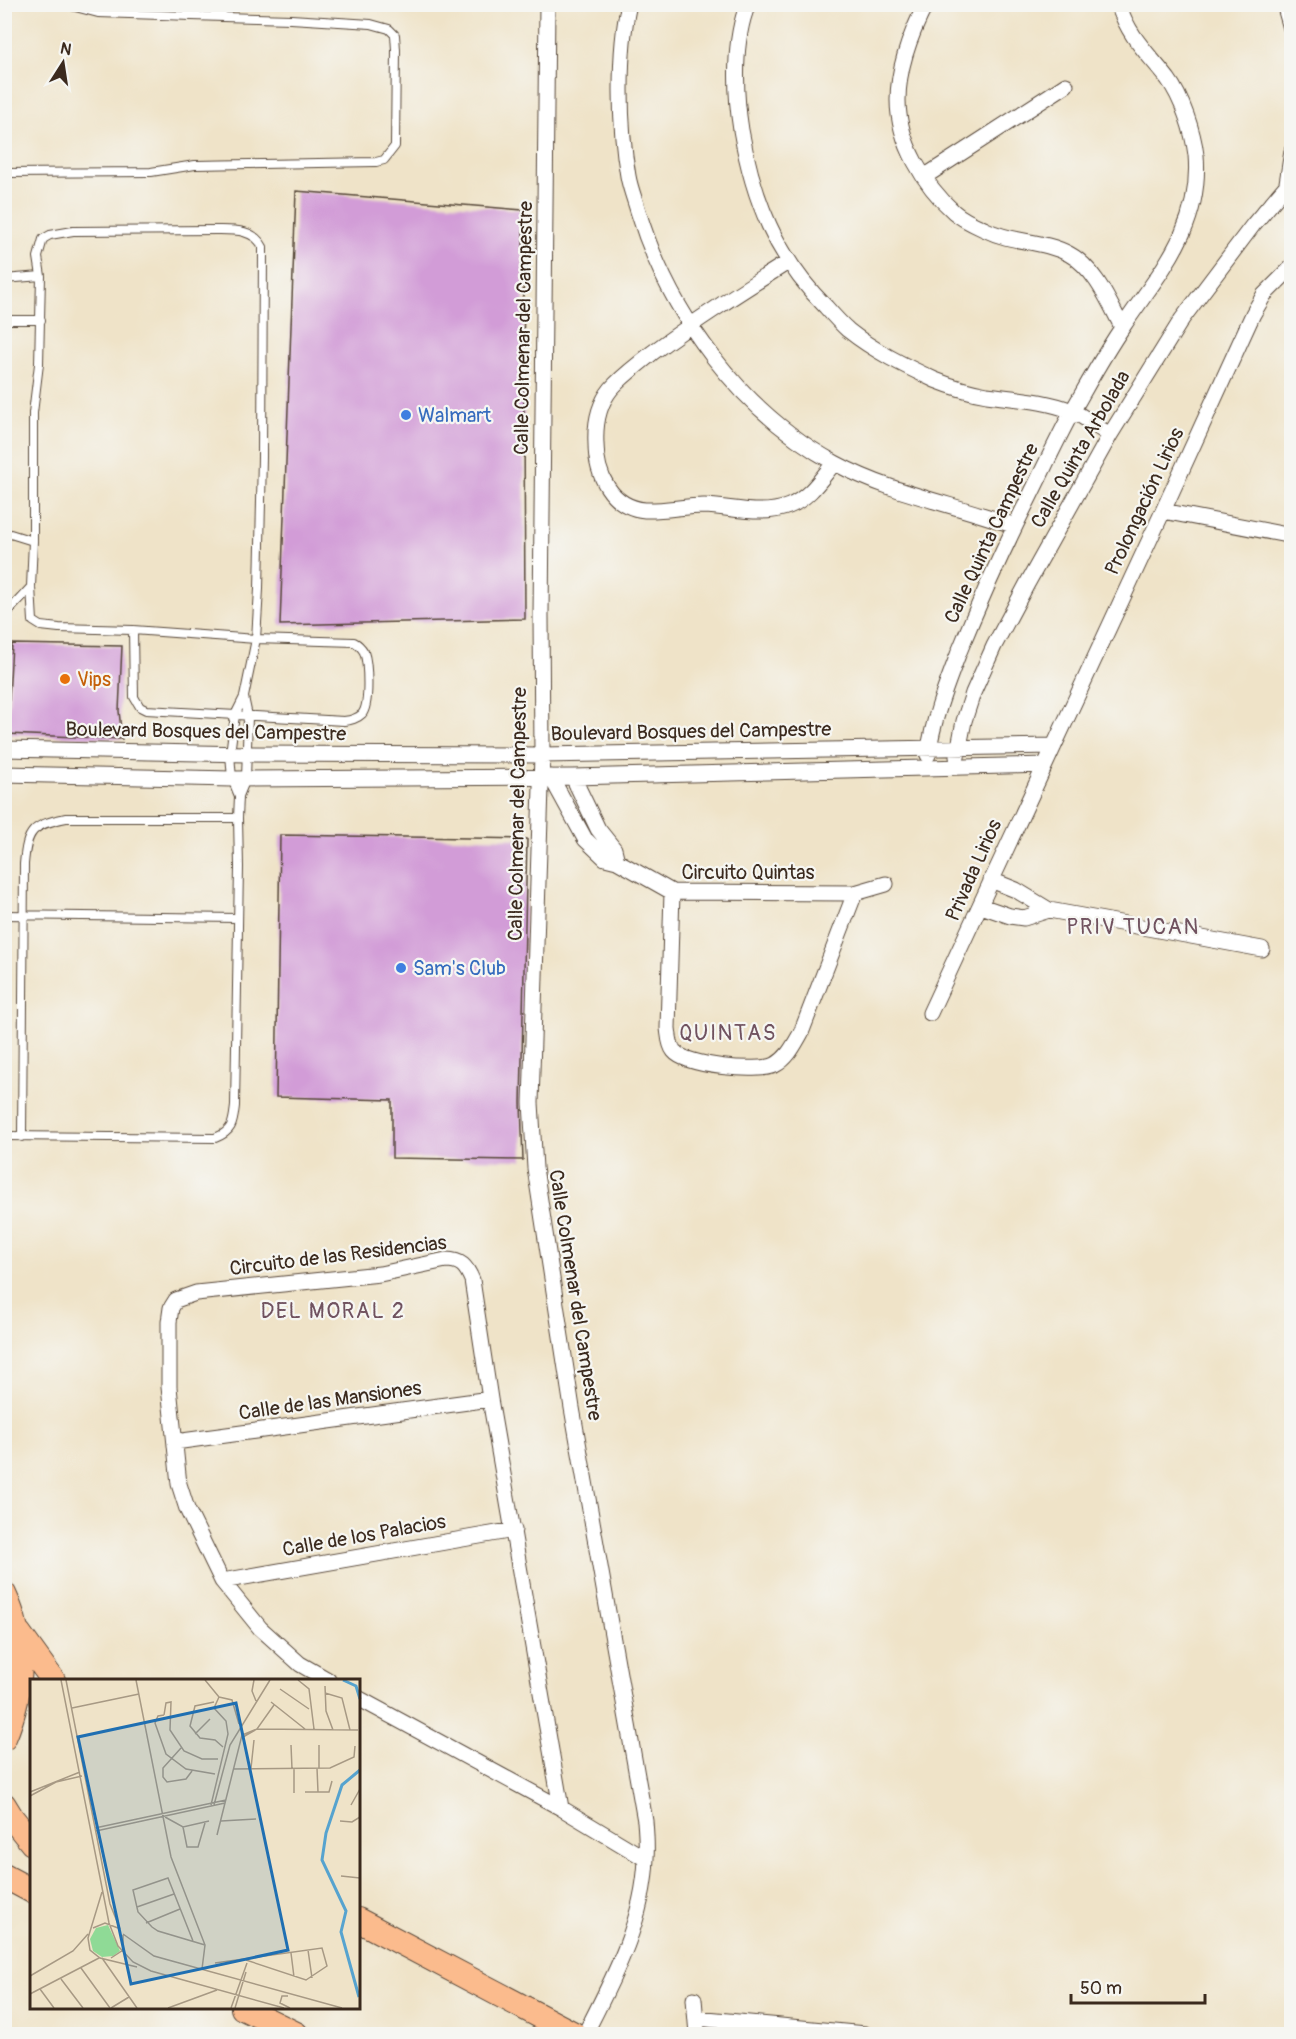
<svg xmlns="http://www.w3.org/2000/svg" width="1296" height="2039" viewBox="0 0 1296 2039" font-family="Pangolin,sans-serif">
<rect width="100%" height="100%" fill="#f6f6f2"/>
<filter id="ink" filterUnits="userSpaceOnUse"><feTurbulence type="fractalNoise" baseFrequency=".0167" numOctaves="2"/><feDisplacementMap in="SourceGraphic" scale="12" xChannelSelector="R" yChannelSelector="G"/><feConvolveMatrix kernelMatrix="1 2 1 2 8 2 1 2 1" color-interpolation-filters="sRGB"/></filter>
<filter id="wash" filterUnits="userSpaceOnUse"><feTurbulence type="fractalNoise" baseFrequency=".008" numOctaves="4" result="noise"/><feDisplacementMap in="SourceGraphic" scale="24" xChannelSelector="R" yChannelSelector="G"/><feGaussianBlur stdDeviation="1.35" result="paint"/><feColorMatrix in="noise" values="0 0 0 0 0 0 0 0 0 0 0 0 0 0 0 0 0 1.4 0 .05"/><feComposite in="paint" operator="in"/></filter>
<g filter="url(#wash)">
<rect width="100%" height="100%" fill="#efe3c8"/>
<g id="blocks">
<!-- building -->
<path fill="#d29cd7" d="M296,191L523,210L525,619L280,625Z
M12,644L122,646L119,711L122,739L7,734Z
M280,835L527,839L521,1103L523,1160L392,1158V1100L276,1097Z"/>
</g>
</g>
<g filter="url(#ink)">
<use href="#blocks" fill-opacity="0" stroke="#564638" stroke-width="1.5"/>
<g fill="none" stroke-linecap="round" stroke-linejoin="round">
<!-- lane casing -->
<g stroke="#564638" stroke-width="10">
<path id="lane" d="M4,173L151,172L195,165L376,162L384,160L395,146L396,50L395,35L389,29L371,24L291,19L98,13L64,4
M4,279L41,276
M4,320H41
M4,532L33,541
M4,616L31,587
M133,630L134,697L140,707L146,710L344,721C351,720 357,719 362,714C370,705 368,663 364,652C361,647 358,644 354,642L256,639L133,630L59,628L41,626L33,621L31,587L33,541V413L39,364L41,276L38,257L43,239L50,235L73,231L217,230C234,230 254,229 263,247L262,457L259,589L256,639L244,697L235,715L230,754L232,779L239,796
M4,915L238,918
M4,1136L215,1138C233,1131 233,1123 235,1106L239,867L238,818L239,796L246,779L248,716L244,697
M22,1137L24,864C27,830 32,825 66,818H238"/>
</g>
<!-- street casing -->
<g stroke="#564638" stroke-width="17">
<path id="street" d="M547,4L541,616L542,755L531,1103L535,1168L572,1408L645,1821C646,1833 647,1846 646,1858C644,1921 613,1979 585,2034
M629,4C622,33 621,61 621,90C621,119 623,148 628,176C630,188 635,200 638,211C669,314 740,411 835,463C892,494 955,504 1015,526
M748,4C733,40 735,93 741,130C753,199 776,257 826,307C833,315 840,323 848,330C874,351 905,366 935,380C950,386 970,392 987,395C1015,399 1045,400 1072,411C1085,417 1098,428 1110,435
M926,4C911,33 898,67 898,100C898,142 924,185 954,212C963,220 975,225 986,230C1012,243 1043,240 1069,254C1095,268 1109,302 1122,327
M1284,4L1292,32
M924,177L1066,85
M1287,183L1292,151
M788,262C742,291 696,320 652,353C638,365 623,375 611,389C598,405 595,425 596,444C596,475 611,507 645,510C664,511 684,506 704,506C732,507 762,517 789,506C809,498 821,479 834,463
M1163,511L1292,536
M4,749L247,754L542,755L1054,746
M928,755C933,719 946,686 959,652C978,605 998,561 1020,516C1038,481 1054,445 1073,410C1089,382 1105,352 1124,325C1161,270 1202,227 1196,155C1193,131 1182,98 1168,79C1147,52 1130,39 1118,4
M957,757L964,721L973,693L994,646L1027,584L1110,435L1182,319L1253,225L1292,179
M4,774L232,779L573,777L1044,765
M551,777L585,839L605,858L617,861L672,892L855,893L886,884
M573,777L598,829L614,849L617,861
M991,880L1016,890L1049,910L1262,949
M672,892L668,1028C669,1035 669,1045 674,1051C686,1066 758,1073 775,1065C788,1058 794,1045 801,1033L855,893
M981,906L1010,916L1024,918L1049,910
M930,1013L1163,511L1253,314L1264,295L1292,267
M175,1442L490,1399
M222,1581L514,1530
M328,1680L300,1664L260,1628L222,1581L187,1509L179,1484L169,1387V1322L171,1308L176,1300L196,1293L380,1274L446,1260C461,1260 466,1266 472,1280L490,1399L561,1808
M358,1698L561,1808L646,1859
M694,1999L697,2034
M696,2018L865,2034"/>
</g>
<!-- primary casing -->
<g stroke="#564638" stroke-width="26">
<path id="primary" d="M4,1594C26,1641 24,1691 4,1738
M19,1633L53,1680
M4,1805L12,1818L32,1843
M4,1876L32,1891
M358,1920L574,2034
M243,2008L296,2034"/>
</g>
<!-- lane -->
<use href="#lane" stroke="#fff" stroke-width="8"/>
<!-- street -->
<use href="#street" stroke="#fff" stroke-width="15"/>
<!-- primary -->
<use href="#primary" stroke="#fbbb8d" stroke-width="24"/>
</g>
</g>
<!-- markers -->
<g fill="#3f7fe0" stroke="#f6f6f2" stroke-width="2">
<circle cx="406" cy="415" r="6"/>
<circle cx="401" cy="968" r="6"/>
</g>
<circle fill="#e8710a" stroke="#f6f6f2" stroke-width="2" cx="65" cy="679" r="6"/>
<g text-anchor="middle" stroke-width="4.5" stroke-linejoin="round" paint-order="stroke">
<!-- street labels -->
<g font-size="20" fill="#3b2a1e" stroke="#f6f6f2">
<text transform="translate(523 328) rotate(-89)" y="7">Calle Colmenar del Campestre</text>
<text transform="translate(1080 449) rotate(-60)" y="7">Calle Quinta Arbolada</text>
<text transform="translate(1144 501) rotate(-65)" y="7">Prolongación Lirios</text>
<text transform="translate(991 533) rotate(-65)" y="7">Calle Quinta Campestre</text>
<text transform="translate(206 731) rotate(1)" y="7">Boulevard Bosques del Campestre</text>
<text transform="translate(691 731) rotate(-1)" y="7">Boulevard Bosques del Campestre</text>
<text transform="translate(517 814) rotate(-89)" y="7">Calle Colmenar del Campestre</text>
<text transform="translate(973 870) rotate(-66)" y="7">Privada Lirios</text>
<text x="748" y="879">Circuito Quintas</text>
<text transform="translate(338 1255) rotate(-7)" y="7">Circuito de las Residencias</text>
<text transform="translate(576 1295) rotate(81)" y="7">Calle Colmenar del Campestre</text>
<text transform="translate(330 1400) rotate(-8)" y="7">Calle de las Mansiones</text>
<text transform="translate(364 1535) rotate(-10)" y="7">Calle de los Palacios</text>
</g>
<!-- shop labels -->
<g font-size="20" fill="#366cbe" stroke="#f6f6f2" text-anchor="start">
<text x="418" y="422">Walmart</text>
<text x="413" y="975">Sam's Club</text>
</g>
<!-- food labels -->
<g font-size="20" fill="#c56008" stroke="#f6f6f2" text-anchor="start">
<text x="77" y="686">Vips</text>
</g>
<!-- quarter labels -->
<g font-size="22" letter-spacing="1.5" fill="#70525f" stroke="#f6f6f2">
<text x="1133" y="934">PRIV TUCAN</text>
<text x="728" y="1040">QUINTAS</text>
<text x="333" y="1318">DEL MORAL 2</text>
</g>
</g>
<!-- overview -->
<g transform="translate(30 1679)">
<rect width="330" height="330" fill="#efe3c8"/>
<path d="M78,246L90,272L83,277L72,278L63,272L60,260L66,249Z" fill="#8fda96"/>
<path fill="none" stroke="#56a3cf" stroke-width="3" d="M313,1L326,7L330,20M329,318L311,253L316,232L292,181L296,154L312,106L330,91"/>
<path fill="none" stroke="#a79984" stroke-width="1.5" d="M31,1L79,244L88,267L103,283L121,292L254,329M36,1L80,225L90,250M106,1L141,178L175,266L172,290M175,1L189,18M224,1L222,12L226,22M268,1L279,10L284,50M295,7L296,32L303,51M250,10L279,30M295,14L312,19L320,51M189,18L202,21L209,45M184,23L165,27L160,47L170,59L185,61L193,68M241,23L275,50M42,29L109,15M134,36L136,24L141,23L140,51L154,72L172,80H188M134,36L128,37L125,44L136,75L156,90L185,95M165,55L180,40M213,58L227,50L244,26M261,66L262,90M151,69L133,89V98L137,103L156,100L162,92M221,89L224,61M287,89L288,113M289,89V66M203,90L300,89L324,78L325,67M0,113L50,93M275,113H299L302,102M264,114V90M0,117L26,103L52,97M181,126L198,55L196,42L184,29L189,18M184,126L200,66L240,1M321,126L330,110M135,138L153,148L179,142M191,142L226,140M310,142L322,143L330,138M153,148L157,168H168L175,144M65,149L196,121M66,152L195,124M187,156L212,56L227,50L328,51M311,197L330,199M72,213L58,259L60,271L70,279L107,288M107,228L144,215M116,244L150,230M63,249L75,244L88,249M93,255L124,277L312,329M163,262L138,199L103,211L108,233L122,248L128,252L175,266M278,271L282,299M261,274L264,298M72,279L107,329M81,279L93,271V256M185,284L292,269L297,287L276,301L216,281M51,289L80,329M0,297L43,272L58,255M31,300L53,329M10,310L24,329M0,315L69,279M258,317H252L250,324L260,329M81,329L99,318M138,329L187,311M201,329L217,284M205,329L216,293"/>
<path fill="#1f6fb2" fill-opacity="0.15" stroke="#1f6fb2" stroke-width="3" d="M206,24L258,271L101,305L48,58Z"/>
<rect width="330" height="330" fill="none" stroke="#3b2a1e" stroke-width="3"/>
</g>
<!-- margin -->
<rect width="1296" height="2039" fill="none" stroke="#f6f6f2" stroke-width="24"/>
<!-- north arrow -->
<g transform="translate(63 63) rotate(12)" stroke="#f6f6f2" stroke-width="4.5" paint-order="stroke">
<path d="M0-4.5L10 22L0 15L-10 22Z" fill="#3b2a1e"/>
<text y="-9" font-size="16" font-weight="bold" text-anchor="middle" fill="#3b2a1e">N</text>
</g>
<!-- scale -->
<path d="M1071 1994v9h134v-9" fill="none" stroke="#3b2a1e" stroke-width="3"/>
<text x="1080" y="1994" font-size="18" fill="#3b2a1e" stroke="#f6f6f2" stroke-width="4.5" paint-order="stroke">50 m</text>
</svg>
